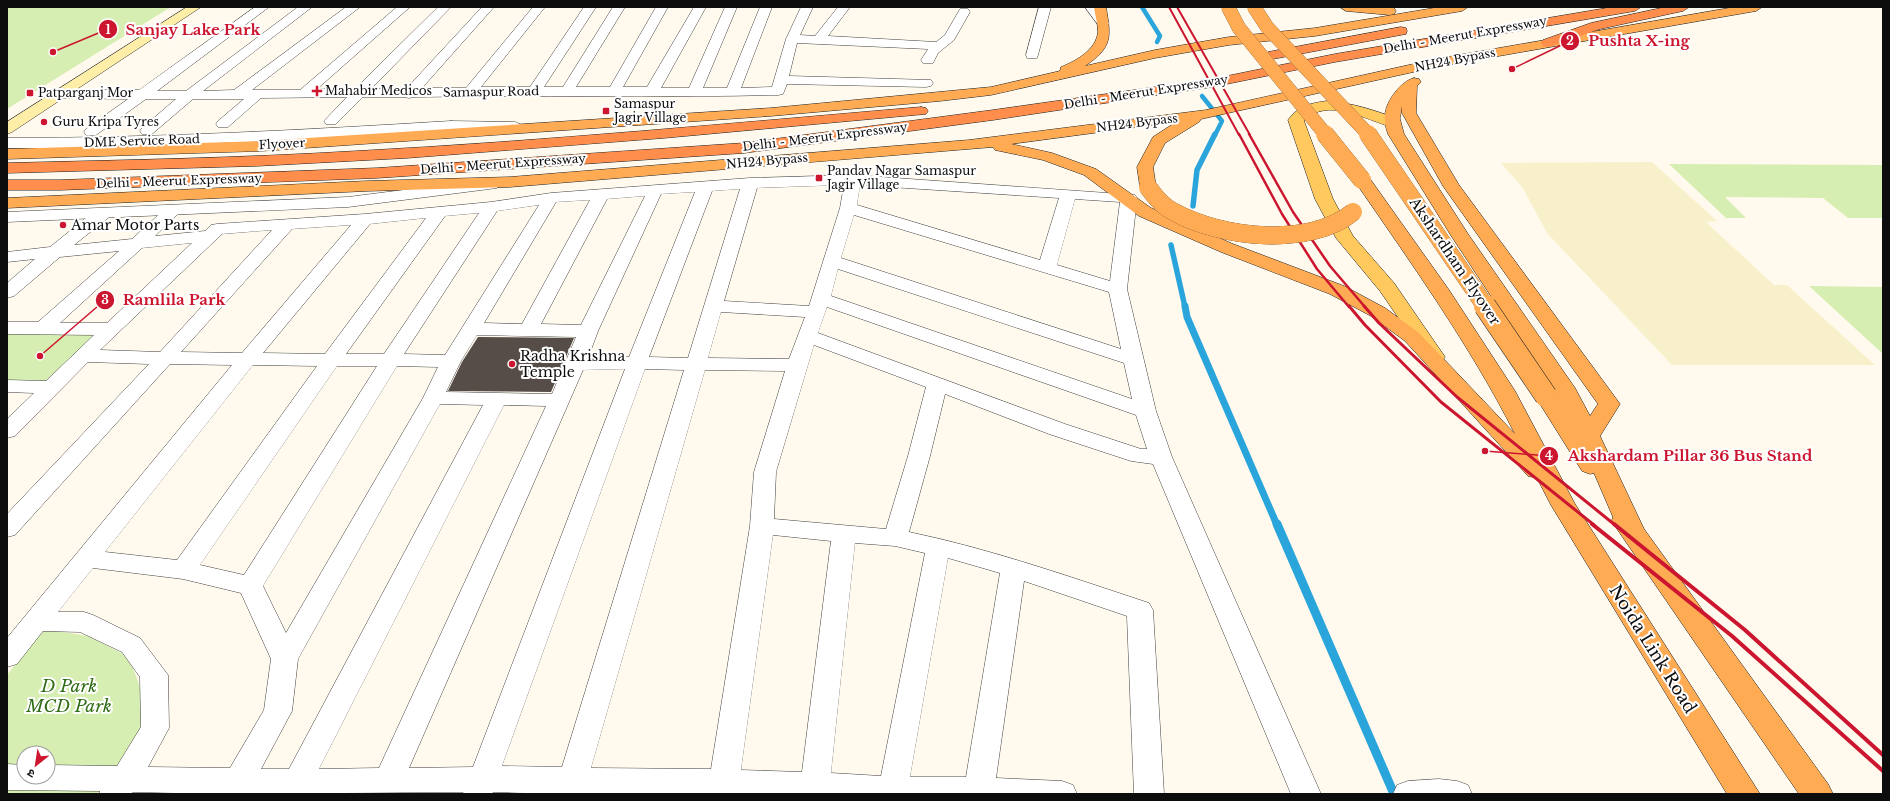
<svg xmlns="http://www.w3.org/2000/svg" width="1890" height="801" viewBox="0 0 1890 801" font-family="'Libre Baskerville','Noto Sans Devanagari',serif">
<rect width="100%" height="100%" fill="#fffaed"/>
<!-- farmland -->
<path fill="#f8f0ca" d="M1652,162L1717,221L1706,222L1774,285H1787L1875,365H1672L1547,233L1523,188L1501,163Z"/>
<!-- green -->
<path fill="#d7eeb2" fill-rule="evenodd" d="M7,7H171L7,109Z
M1669,164L1883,165V218H1848L1823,198L1725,197L1746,218H1726Z
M1809,286L1883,287V354Z
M7,330L99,332L46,381L7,380Z
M43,629L88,636L129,657L144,698L138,745L104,794H7V675ZM24,753H48V777H24Z"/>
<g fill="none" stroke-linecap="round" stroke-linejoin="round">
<!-- stream-far3 -->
<path stroke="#2aa5dc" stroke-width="4.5" d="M1142,7L1160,36L1157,42
M1202,96L1222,121L1215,135"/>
<!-- stream-far2 -->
<path stroke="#2aa5dc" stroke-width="5.5" d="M1193,206L1197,170L1215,134
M1171,245L1185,307"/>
<!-- stream-far1 -->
<path stroke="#2aa5dc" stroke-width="7" d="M1185,306L1187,317L1277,525"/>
<!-- stream -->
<path stroke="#2aa5dc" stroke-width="9" d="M1277,524L1394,794"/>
</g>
<!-- building -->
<path fill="#574d48" d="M478,337L574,338L551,392L448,391L462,362Z"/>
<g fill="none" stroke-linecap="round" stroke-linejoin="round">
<!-- minor casing -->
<g stroke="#404040" stroke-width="1">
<path id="minor" d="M255,7H269L157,91H186L298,7H312L203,91L234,90L346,7H360L252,90H300L397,7H410L317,89H355L438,7H451L371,89L407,88L482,7H494L422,88H466L533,7H545L481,87H530L584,7H596L544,87H563L613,7H625L576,87H610L656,7H668L623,87H647L694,7H706L661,88H689L725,7H737L703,88H727L760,7H772L741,88L772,87L786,39L801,7H813L800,35L815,36L838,7H850L828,36L936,42L945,35L960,9H968L970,12L954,40L938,53L933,63H923L921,60L928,49L797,43L789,76L931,80L933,83L931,86L926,87L787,84L783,94L778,95C657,98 535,95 414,97L409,98L404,97H363L336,124H326L324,121L347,97L261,98L228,127H218L216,124L218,121L244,99H193L152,134H142L140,131L142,128L176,99H146L96,135H86L84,132L86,129L128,99L63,98L58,97L56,94L58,91L63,90H139Z
M1039,7H1051L1038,55L1037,58H1027L1026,55Z
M1085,7H1097L1109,23L1107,26H1099Z
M853,175L1135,195L1137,198L1127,289L1156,411L1172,457L1321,794H1291L1153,464L1131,461L1049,434L945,394L930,456L909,532C991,549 1070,577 1149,603L1153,610L1164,794H1134L1127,616L1024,581L996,778L1062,781L1073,785L1077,794H555L493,792L492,794H464L463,792L218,794L133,792L131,794H99L100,791L7,790V764L24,765V777H48V765L117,766L141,727L140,677L122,652L80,632L43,631L17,664L7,667V638L232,365L170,364L15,535L7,537V514L149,364L88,362L15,436L7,438V419L34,393L7,392V380L46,381L94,335L7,334V322H38L119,251L60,257L14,296L7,298V283L35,259L7,262V252L50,247L96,210L102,209L108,210L110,214L108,218L74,245L132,239L167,207L173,206L179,207L181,211L155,236L205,231L211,225L217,224L365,214L491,202L551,193L750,178ZM844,185L840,208L809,306L724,301L757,188ZM860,185L1059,198L1040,260L857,205ZM740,189L688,358L649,357L712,191ZM695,192L629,357L588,358L598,331L661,194ZM645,196L581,325L541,324L607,199ZM1075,199L1120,202L1110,281L1057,265ZM590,200L522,324L484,323L556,202ZM539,205L445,355L404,354L497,211ZM479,213L384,354H346L445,216ZM854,215L1109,292L1121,349L841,258ZM426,218L325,354L263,353L370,224ZM351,225L242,353L181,352L292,229ZM272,230L160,352L100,350L222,234ZM192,243L107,323H60L142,248ZM838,269L1124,363L1132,399L831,296ZM827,307L1136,415L1147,449H1141L1065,424L818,333ZM721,312L805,317L789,359L708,358ZM477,335L576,337L552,394L446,392L461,361ZM814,345L926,387L908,456L886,529L774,519L776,472ZM253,365L317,366L177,560L105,552ZM337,366H377L244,575L200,565ZM397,366L438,367L423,398L286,633L263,586ZM625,369L473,767L409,768L583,370ZM645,369L684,370L562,767L502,766ZM705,370L785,371L754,472L750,526L711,769L591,768ZM440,404L483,405L289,769H261L292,711L298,659ZM504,405L546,406L379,768L319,769ZM773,535L831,541L802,772L741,770ZM855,543L895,546L925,553L881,776L831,773ZM948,558L1000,573L966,777H910ZM93,568L183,579L241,593L271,659L264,710L230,768L148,767L169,728L168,675L140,638L93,615L84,612H58Z
M1439,779L1457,781L1468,785L1472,794H1393L1397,785L1408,781Z"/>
</g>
<!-- tertiary casing -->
<g stroke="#404040" stroke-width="1">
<path id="tertiary" d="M451,121L515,122L520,124L523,127L520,130L515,132L451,131L277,141L70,148H7V138C155,138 303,130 451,121Z
M491,179L497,180L499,184L497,188L348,207L7,222V212L348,197Z"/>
</g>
<!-- secondary casing -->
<g stroke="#2f2f2f" stroke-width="1">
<path id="secondary" d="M187,7H201L12,132L7,134V122Z"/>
</g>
<!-- primary casing -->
<g stroke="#1e1e1e" stroke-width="1">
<path id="primary" d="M1327,101C1352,103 1375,110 1397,119L1400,122L1397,125L1392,127C1366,120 1327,96 1304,121L1333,199L1353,236L1394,283L1445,357L1442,361L1435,363L1428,361L1380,291L1336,238L1315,199L1288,120C1298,106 1311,103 1327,101Z"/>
</g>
<!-- trunk casing -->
<g stroke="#1e1e1e" stroke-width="1">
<path id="trunk" d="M1094,7H1106C1111,37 1113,47 1085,66L1155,50L1229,37L1315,28L1440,7H1468L1462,11L1315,36L1229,45L1155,58L991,95L940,101L771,116L261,151L7,159V149L261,141L771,108L991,87L1060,71L1061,67C1076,61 1096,50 1098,32C1098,24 1095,15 1094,7Z
M1340,7H1387L1394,8L1396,11L1394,14L1390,15L1346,11Z
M1735,7H1762L1756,11L1436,67L1201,119L1199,122L1165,143L1153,167L1156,187L1154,191L1148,192L1142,191L1140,187L1137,167L1153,137L1176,122L1011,144L1052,153L1096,169L1151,208L1233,244L1344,286L1385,308L1419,333L1515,434C1470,345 1411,263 1354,180L1356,176L1362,175L1368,176L1449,290L1515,391L1575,504L1760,794H1727L1551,505L1537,478L1528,476L1405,341L1371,316L1330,294L1221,252L1139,216L1084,175L1043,160L995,150L993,147L510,187L367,191L7,208V198L367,181L510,177L969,140L1206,110L1436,59Z
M1414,78L1419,79L1421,82L1417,86L1416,113L1459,185L1620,404L1600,436L1644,529L1828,784L1833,794H1799L1615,526L1612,520L1613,517L1594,473L1590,474L1582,471L1535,396L1538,391L1546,389L1554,391L1558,398L1450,234L1388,134C1386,128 1384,121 1385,115C1386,101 1401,81 1414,78ZM1402,106V113L1443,186L1598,404L1590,416L1575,388L1468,234L1404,134L1400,119Z"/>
</g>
<!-- motorway casing -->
<g stroke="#1e1e1e" stroke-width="1">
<path id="motorway" d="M1613,7H1641L1635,11L1335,62L1212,87L993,120L744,153L377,178L60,190H7V180H60L377,168L744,143L993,110L1212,79L1335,54Z
M1666,7H1689L1683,11L1600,29L1548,47L1543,46L1541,43L1543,40L1591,23Z
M1401,27L1406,28L1407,31L1406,34L1273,59L1268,58L1266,55L1268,52L1273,51Z
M921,107L926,108L928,111L926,114L664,138L407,158L257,166L7,173V163C124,160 240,158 357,151C545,141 733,123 921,107Z"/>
</g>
<!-- minor -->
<use href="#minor" fill="#fff" fill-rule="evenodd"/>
<!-- tertiary -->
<use href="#tertiary" fill="#fff" fill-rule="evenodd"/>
<!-- secondary -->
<use href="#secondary" fill="#ffeea8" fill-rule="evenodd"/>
<!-- primary -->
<use href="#primary" fill="#ffc95d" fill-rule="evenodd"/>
<!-- trunk -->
<use href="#trunk" fill="#ffab54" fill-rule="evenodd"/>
<!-- motorway -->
<use href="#motorway" fill="#ff8d4b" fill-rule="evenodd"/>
<!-- rail-far3 -->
<path stroke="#cc162f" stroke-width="2" d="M1169,7L1239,135
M1177,7L1250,135"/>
<!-- rail-far2 -->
<path stroke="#cc162f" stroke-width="2.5" d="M1239,134L1282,214L1317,269L1349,307
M1249,134L1293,212L1330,266L1365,307"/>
<!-- rail-far1 -->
<path stroke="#cc162f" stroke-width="3" d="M1349,306L1365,325L1441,402L1594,525
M1364,306L1379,323L1457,397L1615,525"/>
<!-- rail -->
<path stroke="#cc162f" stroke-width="4" d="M1592,524L1732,636L1883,771
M1614,524L1745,630L1883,755"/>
<!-- trunk-bridge-far2 casing -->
<g stroke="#1e1e1e" stroke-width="14" stroke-linecap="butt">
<path id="trunk-bridge-far2" d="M1228,7L1239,28L1326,135
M1254,7L1267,27L1369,135"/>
</g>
<!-- trunk-bridge-far1 casing -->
<g stroke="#1e1e1e" stroke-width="18" stroke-linecap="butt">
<path id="trunk-bridge-far1" d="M1325,134L1362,180
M1368,134L1486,307
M1148,187C1155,197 1163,207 1174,212C1221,238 1310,248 1353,212"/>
</g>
<!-- trunk-bridge casing -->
<g stroke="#1e1e1e" stroke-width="23" stroke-linecap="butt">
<path id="trunk-bridge" d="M1485,306L1546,396"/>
</g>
<!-- trunk-bridge-far2 -->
<use href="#trunk-bridge-far2" stroke="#ffab54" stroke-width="14"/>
<!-- trunk-bridge-far1 -->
<use href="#trunk-bridge-far1" stroke="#ffab54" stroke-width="18"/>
<!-- trunk-bridge -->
<use href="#trunk-bridge" stroke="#ffab54" stroke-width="22"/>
</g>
<!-- markers -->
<g fill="#cc162f" stroke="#fff" stroke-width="1.5">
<path d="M315 85h4v4h4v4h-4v4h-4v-4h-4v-4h4z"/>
<rect x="26" y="89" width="8" height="8" rx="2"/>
<rect x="602" y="107" width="8" height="8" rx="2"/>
<circle cx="44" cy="122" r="4"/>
<rect x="815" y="174" width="8" height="8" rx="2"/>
<circle cx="63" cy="225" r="4"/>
<circle cx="512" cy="364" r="4"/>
</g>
<g text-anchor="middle" stroke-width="4" stroke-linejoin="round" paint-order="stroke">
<!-- far-street labels -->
<g font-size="12" fill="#0d0d0d" stroke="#fff">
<text transform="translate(1465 35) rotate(-10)" y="4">Delhi - Meerut Expressway</text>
<text transform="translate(1455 60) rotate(-11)" y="4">NH24 Bypass</text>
<text transform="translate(491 92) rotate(-1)" y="4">Samaspur Road</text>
<text transform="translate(1146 92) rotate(-9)" y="4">Delhi - Meerut Expressway</text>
<text transform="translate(1137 123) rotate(-7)" y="4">NH24 Bypass</text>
<text transform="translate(825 137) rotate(-7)" y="4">Delhi - Meerut Expressway</text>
<text transform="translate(142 141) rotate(-2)" y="4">DME Service Road</text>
<text transform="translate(282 144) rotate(-3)" y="4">Flyover</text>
<text transform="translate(767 161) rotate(-5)" y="4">NH24 Bypass</text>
<text transform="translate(503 164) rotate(-4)" y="4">Delhi - Meerut Expressway</text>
<text transform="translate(179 181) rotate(-2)" y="4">Delhi - Meerut Expressway</text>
</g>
<!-- far-poi labels -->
<g font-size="12" fill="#0d0d0d" stroke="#fff" text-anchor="start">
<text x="325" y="95">Mahabir Medicos</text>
<text x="38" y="97">Patparganj Mor</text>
<text x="614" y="108">Samaspur<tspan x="614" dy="14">Jagir Village</tspan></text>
<text x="52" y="126">Guru Kripa Tyres</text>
<text x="827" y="175">Pandav Nagar Samaspur<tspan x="827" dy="14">Jagir Village</tspan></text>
</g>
<!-- poi labels -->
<g font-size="14" fill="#0d0d0d" stroke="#fff" text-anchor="start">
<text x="71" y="230">Amar Motor Parts</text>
<text x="520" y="361">Radha Krishna<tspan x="520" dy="16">Temple</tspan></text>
</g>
<!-- street labels -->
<g font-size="14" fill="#0d0d0d" stroke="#fff">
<text transform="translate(1455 261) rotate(56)" y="5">Akshardham Flyover</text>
</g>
<!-- near-street labels -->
<g font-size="17" fill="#0d0d0d" stroke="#fff">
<text transform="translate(1653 649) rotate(58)" y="6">Noida Link Road</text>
</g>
<!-- near-park labels -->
<g font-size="17" font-style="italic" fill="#306c16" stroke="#fff">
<text x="69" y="692">D Park<tspan x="69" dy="20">MCD Park</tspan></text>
</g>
</g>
<!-- callouts -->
<path fill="none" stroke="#cc162f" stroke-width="1.5" d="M53 52L108 29M1512 69L1570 41M40 356L105 300M1485 451L1549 456"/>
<g fill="#cc162f" stroke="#fff" stroke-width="1.5">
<circle cx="53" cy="52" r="4"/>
<circle cx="1512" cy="69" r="4"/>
<circle cx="40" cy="356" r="4"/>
<circle cx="1485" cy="451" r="4"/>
<circle cx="108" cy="29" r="10"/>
<circle cx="1570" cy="41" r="10"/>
<circle cx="105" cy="300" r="10"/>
<circle cx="1549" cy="456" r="10"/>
</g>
<g font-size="12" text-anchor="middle" font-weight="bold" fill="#fff">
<text x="108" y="34">1</text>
<text x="1570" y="45">2</text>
<text x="105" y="304">3</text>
<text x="1549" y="460">4</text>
</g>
<g font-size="15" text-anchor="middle" font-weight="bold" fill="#cc162f" stroke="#fff" stroke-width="4" stroke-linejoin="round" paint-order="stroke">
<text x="193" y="35">Sanjay Lake Park</text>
<text x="1639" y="46">Pushta X-ing</text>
<text x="174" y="305">Ramlila Park</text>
<text x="1690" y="461">Akshardam Pillar 36 Bus Stand</text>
</g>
<!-- border -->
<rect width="1890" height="801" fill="none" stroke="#0d0d0d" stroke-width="16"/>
<!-- north arrow -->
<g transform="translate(36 765) rotate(210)"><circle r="19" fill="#ffffff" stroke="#9e9e9e"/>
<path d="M0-3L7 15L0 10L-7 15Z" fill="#cc162f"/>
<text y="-6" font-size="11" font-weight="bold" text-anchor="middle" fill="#0d0d0d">उ</text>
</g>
</svg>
